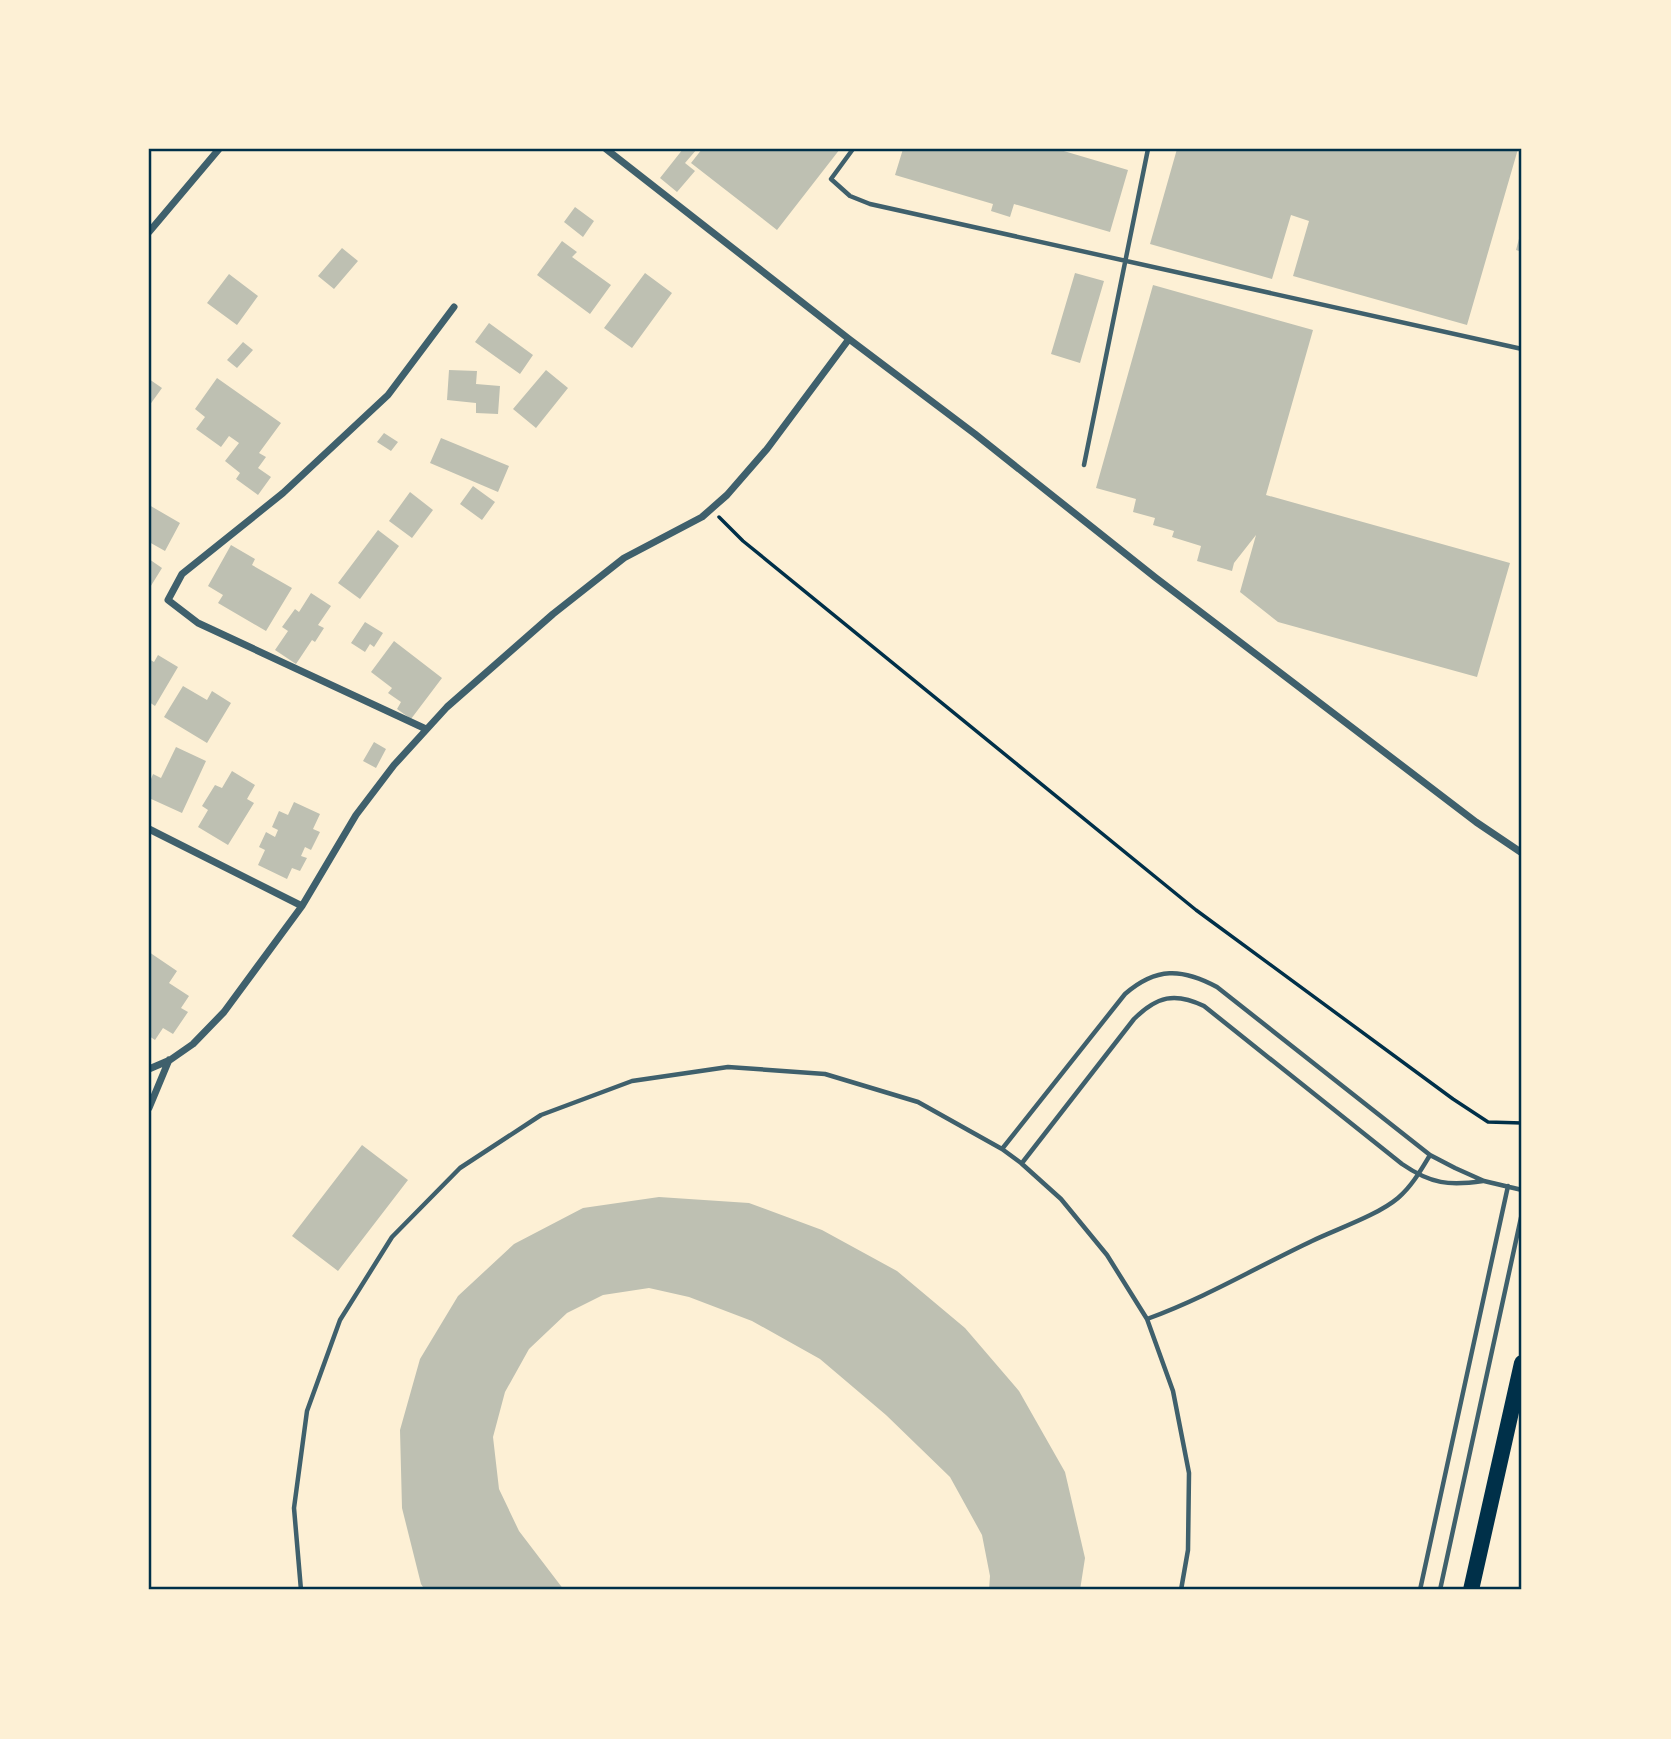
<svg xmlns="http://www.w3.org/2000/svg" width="1671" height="1739" viewBox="0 0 1671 1739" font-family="Figtree,sans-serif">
<rect width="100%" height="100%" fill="#fdf0d5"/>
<!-- building -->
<path fill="#bec0b2" d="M683,149H697L685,163L695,171L677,192L660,178Z
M702,149H840L777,230L691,163Z
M903,149H1057L1128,170L1110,232L1014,204L1010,217L991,211L993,204L895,175Z
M1177,149H1518L1467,325L1293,276L1309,221L1291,215L1272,279L1150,244Z
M575,207L594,221L583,237L564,222Z
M1521,231H1522V252L1516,250Z
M562,241L577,252L572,257L611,285L590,314L537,275Z
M342,248L358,261L334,289L318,276Z
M645,273L672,293L632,348L604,328Z
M1075,273L1104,281L1080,363L1051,354Z
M229,274L258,296L237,325L207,303Z
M1153,285L1313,330L1266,495L1510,563L1477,677L1278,622L1240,592L1256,535L1234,563L1232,571L1197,561L1201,546L1172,537L1174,531L1153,525L1155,518L1133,512L1136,499L1096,488Z
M489,323L533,355L520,374L475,342Z
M243,342L253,350L237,368L227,360Z
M449,370L477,371L476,384L500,386L498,414L476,413V403L447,400Z
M546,370L568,388L536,428L513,409Z
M217,378L281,423L259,453L266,457L258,468L271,477L258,495L236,479L240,473L225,461L239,443L229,436L221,447L196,429L205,417L195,409Z
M149,379L162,388L149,406Z
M384,433L398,442L391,451L377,442Z
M441,438L509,466L498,492L430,463Z
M473,486L495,502L482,520L460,504Z
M410,492L433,510L412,538L389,521Z
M149,505L180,523L165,551L149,542Z
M378,530L399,546L360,599L338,583Z
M231,545L255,559L252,565L292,588L266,631L218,603L223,595L208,586Z
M149,559L162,568L149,589Z
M311,593L331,606L318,625L324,628L315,642L312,640L296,664L275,650L288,631L282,627L295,609L299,612Z
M365,622L383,633L374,647L370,644L365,652L351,643Z
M394,641L442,678L411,719L397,709L401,702L388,693L392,688L371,672Z
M158,655L178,667L155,706L149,702V659L154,662Z
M183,686L207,700L212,691L231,703L207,743L164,717Z
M374,742L386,749L376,768L363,761Z
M176,747L206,761L182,813L149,798V784L153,774L161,778Z
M232,771L255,785L247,799L254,803L228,845L198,827L208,810L202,806L215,785L222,788Z
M294,802L320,814L313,829L320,832L311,850L305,847L301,856L307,858L300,871L292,868L287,879L258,865L265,850L259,847L266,832L275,837L278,830L272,827L279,811L288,815Z
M149,952L177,971L169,983L189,996L181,1008L188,1012L173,1034L163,1028L155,1040L149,1036Z
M362,1145L408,1180L338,1271L292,1236Z
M659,1197L749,1203L822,1230L897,1271L965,1328L1019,1391L1065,1472L1085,1558L1080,1590H989L990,1576L982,1535L950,1477L886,1415L820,1359L752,1321L689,1297L649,1288L603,1295L567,1313L529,1349L505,1392L493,1437L499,1489L519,1531L564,1590H425L421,1584L402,1508L400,1430L420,1359L458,1296L514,1244L583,1208Z"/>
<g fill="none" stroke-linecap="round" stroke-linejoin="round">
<!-- path -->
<path stroke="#003049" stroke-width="3.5" d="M719,517L743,541L1196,910L1453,1099L1488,1122L1522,1123"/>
<!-- service -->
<path stroke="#3f606c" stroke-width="4.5" d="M853,149L831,179L850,196L870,204L1522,349
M1084,465L1148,149
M1002,1149L1125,994C1156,967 1182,968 1217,987L1430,1155L1455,1168L1484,1181L1522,1190
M1022,1163L1134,1019C1157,996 1175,992 1204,1006L1402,1164C1431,1184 1449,1186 1483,1181
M1147,1319C1205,1298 1257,1267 1312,1241C1337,1229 1378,1215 1398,1198C1412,1186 1421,1170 1430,1155
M301,1590L294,1508L307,1411L340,1320L392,1237L460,1168L541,1115L632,1081L728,1067L825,1074L918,1102L1002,1149L1021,1163L1061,1199L1107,1255L1147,1319L1173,1391L1189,1473L1188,1550L1181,1590
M1420,1590L1508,1186
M1440,1590L1522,1213"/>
<!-- minor -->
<path stroke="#3f606c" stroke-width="7" d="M606,149L849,339L975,434L1156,578L1476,822L1522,853
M149,232L219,149
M426,729L198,623L168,600L182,574L283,493L388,395L454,307
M149,829L302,906
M149,1069L170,1060L193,1044L224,1012L302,906L356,815L394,765L447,707L553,614L624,558L702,517L727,495L767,449L849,339
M149,1108L169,1060"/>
<!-- trunk -->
<path stroke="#003049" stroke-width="16" d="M1471,1590L1522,1363"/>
</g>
<!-- border -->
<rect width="1671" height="1739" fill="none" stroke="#fdf0d5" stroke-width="301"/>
<rect x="150" y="150" width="1370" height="1438" fill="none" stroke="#003049" stroke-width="2.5"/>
</svg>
